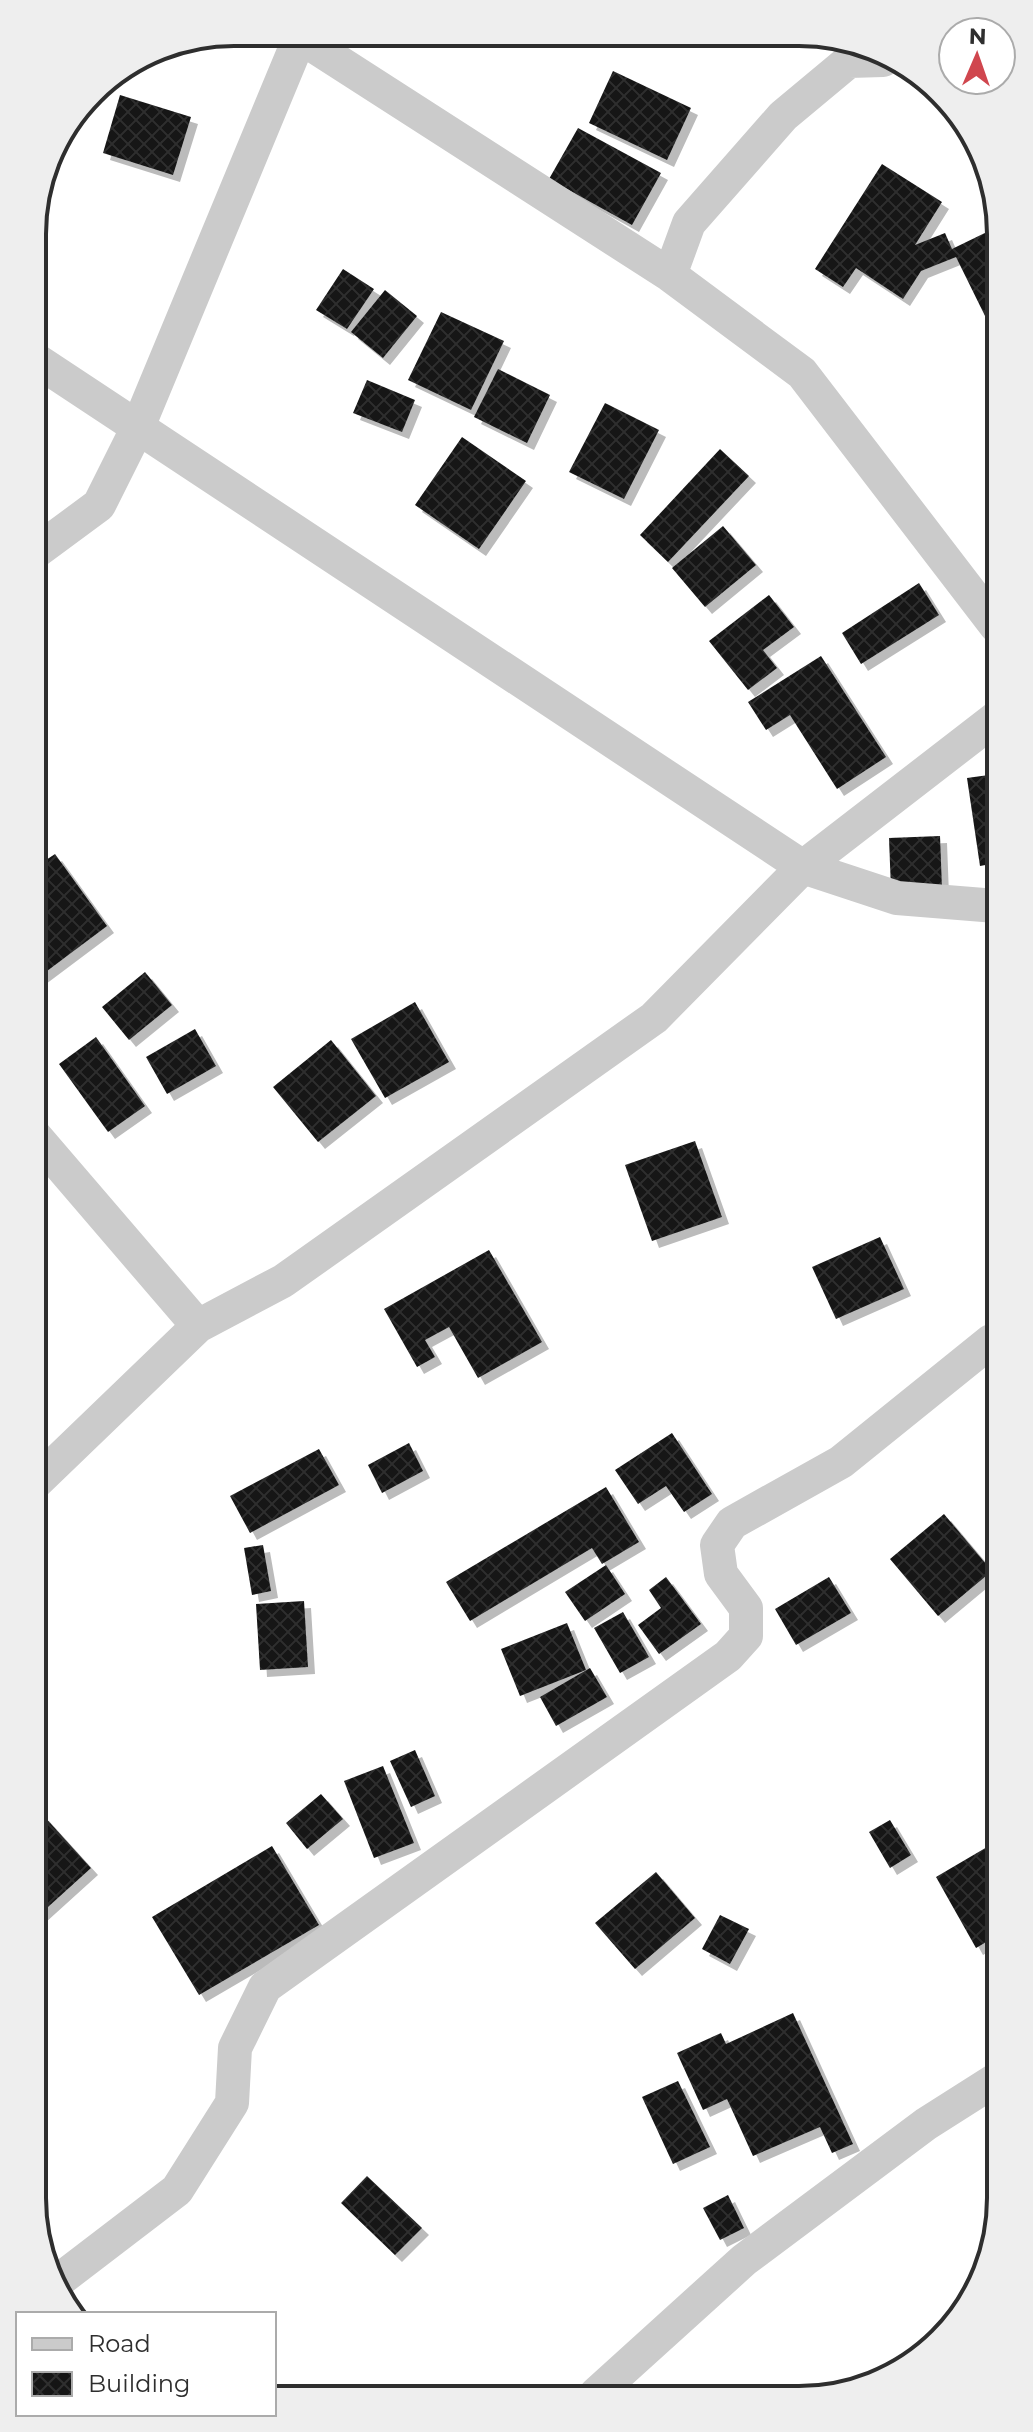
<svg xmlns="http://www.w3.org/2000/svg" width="1033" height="2432" viewBox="0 0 1033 2432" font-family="Montserrat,sans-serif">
<defs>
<pattern id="building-cross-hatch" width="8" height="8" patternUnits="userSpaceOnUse" patternTransform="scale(2)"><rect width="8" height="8" fill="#151515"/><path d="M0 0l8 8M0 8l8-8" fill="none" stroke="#2f2f2f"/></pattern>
<filter id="shadow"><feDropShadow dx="7" dy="7" stdDeviation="0" flood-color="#0004"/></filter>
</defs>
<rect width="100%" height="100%" fill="#fff"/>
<!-- building -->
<path fill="url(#building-cross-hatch)" filter="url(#shadow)" d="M613,71L691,108L667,160L589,123Z
M120,95L191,117L173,175L103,153Z
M578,128L661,173L632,225L549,179Z
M882,164L942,202L915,245L945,233L952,249L993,229L995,316L987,320L956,257L921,271L903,299L856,268L843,287L815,269Z
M343,269L374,289L347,329L316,310Z
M385,290L417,316L383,358L351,332Z
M441,312L504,341L471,410L408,380Z
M498,369L550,395L527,443L474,417Z
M367,380L415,400L402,432L353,413Z
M605,403L659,430L624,499L569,472Z
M462,437L526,481L479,549L415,505Z
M720,449L749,476L668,562L640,535Z
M723,526L756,565L705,607L672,568Z
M919,583L939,615L861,664L842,633Z
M769,595L794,627L763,650L777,668L748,690L709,641Z
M821,656L886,757L837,789L790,715L766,730L748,702Z
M996,774V863L980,866L967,778Z
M940,836L942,888L891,890L889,838Z
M55,854L107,926L35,980L34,868Z
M145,972L172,1005L129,1040L102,1007Z
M415,1002L449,1062L385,1098L351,1039Z
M195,1029L216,1066L167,1094L146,1057Z
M96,1037L145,1106L108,1132L59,1064Z
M331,1040L376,1096L318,1142L273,1087Z
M997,1118V1166H990L985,1119Z
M695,1141L722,1217L652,1241L625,1165Z
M880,1237L904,1289L836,1319L812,1267Z
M489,1250L542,1342L478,1378L449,1327L425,1340L435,1357L417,1367L384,1309Z
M672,1433L712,1494L684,1512L666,1486L638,1504L615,1470Z
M409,1443L423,1471L382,1493L368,1465Z
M319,1449L339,1485L250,1533L230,1496Z
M606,1487L639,1542L602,1564L592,1548L470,1621L446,1582Z
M944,1514L992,1571L938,1616L890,1559Z
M263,1545L271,1591L252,1595L244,1548Z
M606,1565L625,1594L585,1621L565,1592Z
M666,1577L701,1624L659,1654L638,1625L661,1608L649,1590Z
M829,1577L851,1613L796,1645L775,1609Z
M304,1601L308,1667L260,1670L256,1604Z
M623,1612L649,1657L620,1673L594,1628Z
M567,1623L586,1670L520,1696L501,1649Z
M590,1668L607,1697L556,1726L540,1697Z
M415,1750L435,1796L411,1807L390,1761Z
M383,1766L414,1843L374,1858L344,1781Z
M321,1794L343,1819L307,1849L286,1823Z
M42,1814L91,1868L38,1916L37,1818Z
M890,1820L911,1855L890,1868L869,1832Z
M999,1840L1000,1934L976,1948L936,1877Z
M272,1846L319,1925L199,1995L152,1917Z
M656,1872L695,1918L635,1969L595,1923Z
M720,1915L749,1929L730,1964L702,1949Z
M1000,1941V1983H999L988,1944Z
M793,2013L853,2144L832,2153L820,2127L753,2156L727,2099L703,2110L677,2053L721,2033L726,2044Z
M678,2081L710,2147L673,2164L642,2097Z
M367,2176L422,2228L395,2255L341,2203Z
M728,2195L744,2228L720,2240L703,2208Z
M709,2384L717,2394H695Z"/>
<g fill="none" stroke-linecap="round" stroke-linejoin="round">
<!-- street -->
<path stroke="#cbcbcb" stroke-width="34" d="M292,32L670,275L802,373L996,626
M670,275L689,223L783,116L849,61L883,60
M33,358L803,867L897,898L996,906
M34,553L99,505L138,427L302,32
M35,1136L198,1326
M36,1482L198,1326L283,1281L654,1018L803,867L996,718
M58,2281L177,2190L232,2103L235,2048L265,1987L728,1656L746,1636V1608L721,1574L717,1545L732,1523L841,1462L991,1341L998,1339
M596,2394L744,2260L926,2124L1000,2077"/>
</g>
<!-- crop -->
<path d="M0 0H1033V2432H0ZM234 46H799A188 188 0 0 1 987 234V2198A188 188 0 0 1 799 2386H234A188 188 0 0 1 46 2198V234A188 188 0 0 1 234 46Z" fill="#eee" fill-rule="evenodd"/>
<path fill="none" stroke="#2e2e2e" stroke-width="4" d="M234 46H799A188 188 0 0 1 987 234V2198A188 188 0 0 1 799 2386H234A188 188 0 0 1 46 2198V234A188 188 0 0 1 234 46Z"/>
<!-- legend -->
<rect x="16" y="2312" width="260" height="104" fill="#ffffff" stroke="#ababab" stroke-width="2"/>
<rect x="32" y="2338" width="40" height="12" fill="#cbcbcb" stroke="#ababab" stroke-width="2"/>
<text x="88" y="2352" font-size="24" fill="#2e2e2e">Road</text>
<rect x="32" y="2372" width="40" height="24" fill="url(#building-cross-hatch)" stroke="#ababab" stroke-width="2"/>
<text x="88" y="2392" font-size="24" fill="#2e2e2e">Building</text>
<!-- north arrow -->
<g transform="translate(977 56) rotate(2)"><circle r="38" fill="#ffffff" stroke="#ababab" stroke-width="2"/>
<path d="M0-6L14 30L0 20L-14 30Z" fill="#d0464e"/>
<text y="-12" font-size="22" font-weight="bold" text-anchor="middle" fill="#2e2e2e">N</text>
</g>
</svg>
